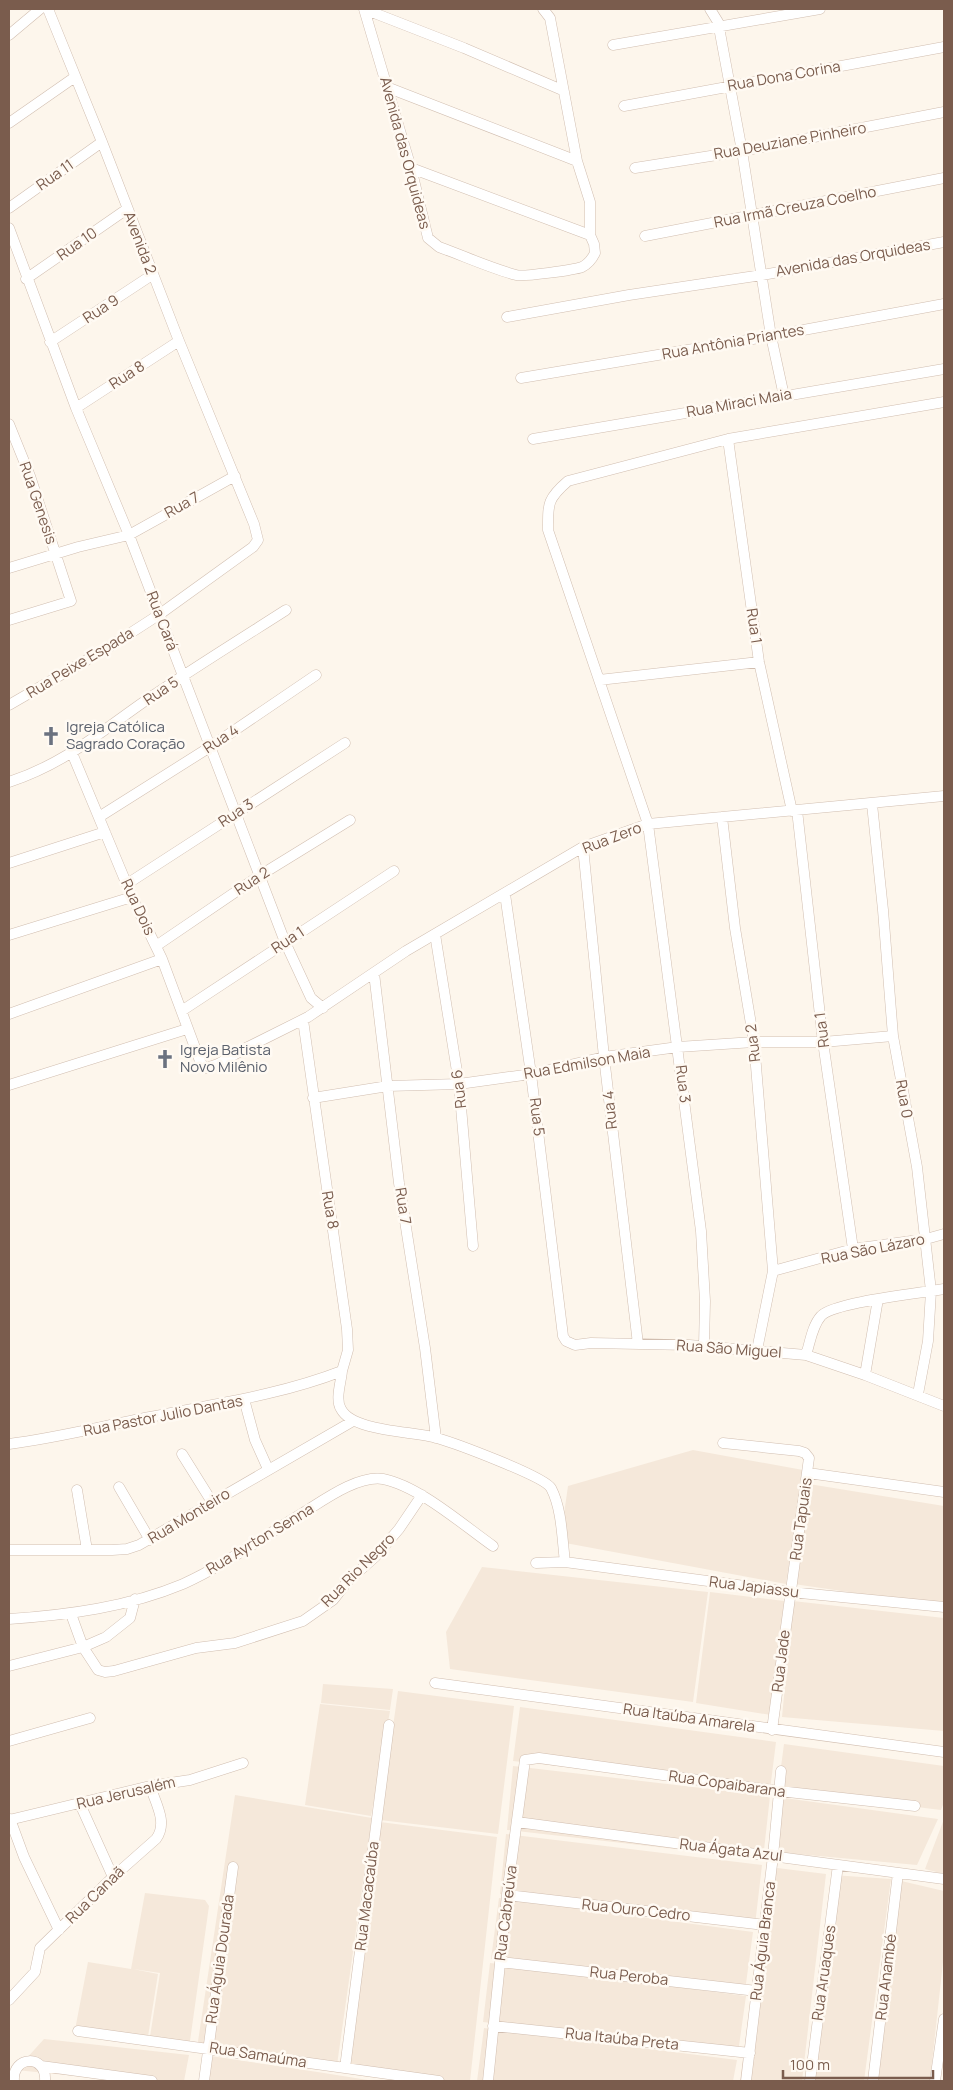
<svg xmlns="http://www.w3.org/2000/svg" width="953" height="2090" viewBox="0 0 953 2090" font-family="Manrope,sans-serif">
<rect width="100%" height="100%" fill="#fdf6ec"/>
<!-- residential -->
<path fill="#f5e8da" d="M693,1450L803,1470L786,1584L560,1542L568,1486Z
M809,1484L944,1506V1606L794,1584Z
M482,1567L708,1592L693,1702L450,1669L446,1632Z
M710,1592L784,1601L771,1715L696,1703Z
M793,1601L944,1618V1731L782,1717Z
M323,1684L393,1689L390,1710L321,1703Z
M398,1691L514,1706L498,1834L380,1820Z
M320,1704L390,1711L371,1816L305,1805Z
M520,1707L776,1742L770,1790L513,1761Z
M784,1744L944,1766V1802L941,1810L778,1790Z
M513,1766L770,1796L763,1859L507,1830Z
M235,1795L372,1818L337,2065L197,2048Z
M777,1797L938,1819L917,1865L775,1852Z
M944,1819V1874L925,1869Z
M380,1822L497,1837L470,2081H432L344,2066Z
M506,1834L762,1865L755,1925L500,1894Z
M769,1867L826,1874L802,2081H740Z
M832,1875L891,1879L864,2081H808Z
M897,1880L944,1891V1953L930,2081H869Z
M145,1893L205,1900L209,1906L189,2048L149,2043L160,1973L133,1969L158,1974L147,2043L74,2035L88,1962L131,1969Z
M499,1898L753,1932L745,1991L491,1959Z
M490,1963L746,1996L738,2053L483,2022Z
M484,2028L737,2060L733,2081H477Z
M44,2039L189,2055L184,2081H125L16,2070Z
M204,2055L324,2073L374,2081H199Z"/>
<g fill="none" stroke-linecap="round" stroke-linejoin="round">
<!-- minor casing -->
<g stroke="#d1beb0" stroke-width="11">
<path id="minor" d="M364,9L411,168L428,238L439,247C464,256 490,268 516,275C523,277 574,270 582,267C588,264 592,259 595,253L594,244L590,235V202L577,161L550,18L543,9
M364,9L464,48L562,90
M710,9L718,22L742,151L771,336L784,396
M9,35L40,9
M613,45L820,9
M389,88L577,161
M624,106L944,47
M9,123L75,77
M411,168L590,235
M635,168L742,151L944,112
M9,208L102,142
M9,228L76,408L129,535L285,942L311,998L323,1008
M645,236L944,178
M26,279L127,209
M507,317L629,295L762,275L944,242
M50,342L152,275
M521,378L771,336L944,304
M76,408L179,341
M9,424L30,476L71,601L9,620
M533,439L944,369
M728,439L759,662L792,811
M9,568L78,547L129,535L235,476
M599,680L759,662
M9,705L109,647L160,614L253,547L258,540L254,524L179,341L102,142L48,9
M72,753L132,897L162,959L200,1061L203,1066L207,1068L218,1064L246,1048L308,1017L406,951L583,847L648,824L944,796
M9,782C64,764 99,733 145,701C191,670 239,640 286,610
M872,804L883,910L893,1036L917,1167L931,1291L928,1341L918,1394
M797,810L823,1042L853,1249
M99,817L210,747L316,675
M722,817L735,928L754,1042L773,1271L757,1350
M583,847L604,1057L638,1344
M9,863L105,832
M127,884L345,743
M505,894L531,1074L563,1336L566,1341L575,1345L591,1343L689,1345L806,1355L865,1375L944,1406
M435,934L459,1084L473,1246
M9,935L132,897
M156,946L259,876L350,820
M374,973L399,1183L425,1348L436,1438
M183,1010L394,871
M9,1014L162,959
M9,1085L187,1029
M313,1098L388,1086L459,1084L531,1074L604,1057L678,1047L754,1042H823L893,1036
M773,1271L853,1249L926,1239L944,1234
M704,1346L705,1301L701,1231L648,824L548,530C548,504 547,499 568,481L728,439L944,402
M806,1355C810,1343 812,1326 821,1316C833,1302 922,1293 944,1289
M342,1371C341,1383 335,1399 341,1409C353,1432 413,1431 437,1438C454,1443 544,1476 551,1488C562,1509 562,1538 565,1562
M865,1375L878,1299
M244,1399L255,1440L268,1469
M723,1443L799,1451L805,1453L809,1458L772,1730
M9,1444C57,1438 103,1426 150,1417C215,1404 280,1395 342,1371L348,1350L347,1329L303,1020
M182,1454L212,1502
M808,1473L944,1492
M119,1487L150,1540
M77,1490L87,1550
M9,1550H112L127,1549L139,1545L353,1421
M536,1563L565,1562L790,1592L944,1607
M71,1614L83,1647L98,1670L105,1672L114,1671L196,1648L235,1643L303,1621L333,1600L348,1581L375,1557L399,1529L422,1495
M9,1619C68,1615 128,1607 183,1584C223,1566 260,1539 298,1516C320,1503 356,1475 383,1479C419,1486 463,1525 493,1546
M9,1666L83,1647L106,1637L130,1618L135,1599
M435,1683L944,1752
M9,1741L90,1718
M80,1804L113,1877
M10,1819L24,1857L59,1930
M9,1820L150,1786L190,1780L243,1763
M517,1822L944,1879
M507,1895L765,1925
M500,1962L757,1991
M9,2000L35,1972L40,1948L113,1877L156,1839C168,1823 156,1804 150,1786
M493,2026L750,2053
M78,2031L439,2081
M41,2066L152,2081
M345,2068L389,1725
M14,2081C12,2055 47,2054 45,2081
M204,2081L233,1867
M488,2081L507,1895L525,1760L539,1758L779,1791L915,1806
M746,2081L773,1856L781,1771
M810,2081L838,1865
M873,2081L898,1873
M935,2081L944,2019"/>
</g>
<!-- minor -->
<use href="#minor" stroke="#fff" stroke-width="10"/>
</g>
<!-- icons -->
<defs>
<g id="church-bare" transform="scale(1.5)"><path d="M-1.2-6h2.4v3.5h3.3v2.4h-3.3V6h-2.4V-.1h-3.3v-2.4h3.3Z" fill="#6b7280" stroke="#fffaf3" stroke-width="2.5" paint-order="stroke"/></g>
</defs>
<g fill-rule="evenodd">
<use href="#church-bare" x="51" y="736"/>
<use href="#church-bare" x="165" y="1059"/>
</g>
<g text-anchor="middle" stroke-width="5" stroke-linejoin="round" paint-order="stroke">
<!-- street labels -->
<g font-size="15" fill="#7a5c4d" stroke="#fffaf3">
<text transform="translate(784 76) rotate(-10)" y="5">Rua Dona Corina</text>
<text transform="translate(790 141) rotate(-10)" y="5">Rua Deuziane Pinheiro</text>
<text transform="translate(405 153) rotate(75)" y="5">Avenida das Orquideas</text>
<text transform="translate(55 175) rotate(-35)" y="5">Rua 11</text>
<text transform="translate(795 207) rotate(-11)" y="5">Rua Irmã Creuza Coelho</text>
<text transform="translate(140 243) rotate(69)" y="5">Avenida 2</text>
<text transform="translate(77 244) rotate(-35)" y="5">Rua 10</text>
<text transform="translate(853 258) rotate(-10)" y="5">Avenida das Orquideas</text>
<text transform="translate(101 309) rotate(-33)" y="5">Rua 9</text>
<text transform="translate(733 342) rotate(-10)" y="5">Rua Antônia Priantes</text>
<text transform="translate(127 375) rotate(-33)" y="5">Rua 8</text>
<text transform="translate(739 403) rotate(-10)" y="5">Rua Miraci Maia</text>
<text transform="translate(38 503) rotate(71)" y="5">Rua Genesis</text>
<text transform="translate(182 505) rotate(-29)" y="5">Rua 7</text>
<text transform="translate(162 621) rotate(69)" y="5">Rua Cará</text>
<text transform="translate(754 626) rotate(82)" y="5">Rua 1</text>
<text transform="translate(80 663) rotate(-31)" y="5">Rua Peixe Espada</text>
<text transform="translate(161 691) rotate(-34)" y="5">Rua 5</text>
<text transform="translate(221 739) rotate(-33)" y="5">Rua 4</text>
<text transform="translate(236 813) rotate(-33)" y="5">Rua 3</text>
<text transform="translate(612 838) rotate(-21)" y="5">Rua Zero</text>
<text transform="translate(252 881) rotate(-33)" y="5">Rua 2</text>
<text transform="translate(138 907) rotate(65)" y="5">Rua Dois</text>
<text transform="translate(288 940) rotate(-33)" y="5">Rua 1</text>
<text transform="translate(822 1030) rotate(-97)" y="5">Rua 1</text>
<text transform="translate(753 1043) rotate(-97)" y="5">Rua 2</text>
<text transform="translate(587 1063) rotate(-10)" y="5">Rua Edmilson Maia</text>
<text transform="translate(683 1084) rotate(83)" y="5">Rua 3</text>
<text transform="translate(459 1089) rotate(-97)" y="5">Rua 6</text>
<text transform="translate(904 1099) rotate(80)" y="5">Rua 0</text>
<text transform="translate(610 1110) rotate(-96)" y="5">Rua 4</text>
<text transform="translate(537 1117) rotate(83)" y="5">Rua 5</text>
<text transform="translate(403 1206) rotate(81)" y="5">Rua 7</text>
<text transform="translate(330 1210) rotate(80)" y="5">Rua 8</text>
<text transform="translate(873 1249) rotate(-11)" y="5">Rua São Lázaro</text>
<text transform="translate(729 1349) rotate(4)" y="5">Rua São Miguel</text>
<text transform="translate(163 1416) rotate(-11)" y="5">Rua Pastor Julio Dantas</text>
<text transform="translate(189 1516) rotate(-31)" y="5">Rua Monteiro</text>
<text transform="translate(801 1519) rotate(-82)" y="5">Rua Tapuais</text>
<text transform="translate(260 1539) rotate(-31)" y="5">Rua Ayrton Senna</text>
<text transform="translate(358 1570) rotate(-45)" y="5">Rua Rio Negro</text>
<text transform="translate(754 1587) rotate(7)" y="5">Rua Japiassu</text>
<text transform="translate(781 1661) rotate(-83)" y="5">Rua Jade</text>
<text transform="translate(689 1718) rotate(8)" y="5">Rua Itaúba Amarela</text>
<text transform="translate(727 1784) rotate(8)" y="5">Rua Copaibarana</text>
<text transform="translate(126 1793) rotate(-13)" y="5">Rua Jerusalém</text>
<text transform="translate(731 1850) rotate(7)" y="5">Rua Ágata Azul</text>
<text transform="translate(95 1895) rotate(-44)" y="5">Rua Canaã</text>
<text transform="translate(367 1896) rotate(-83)" y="5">Rua Macacaúba</text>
<text transform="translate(636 1910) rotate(6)" y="5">Rua Ouro Cedro</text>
<text transform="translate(506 1913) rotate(-83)" y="5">Rua Cabreúva</text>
<text transform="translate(763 1941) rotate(-83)" y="5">Rua Águia Branca</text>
<text transform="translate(220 1959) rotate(-82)" y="5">Rua Águia Dourada</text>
<text transform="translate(824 1973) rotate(-82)" y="5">Rua Aruaques</text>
<text transform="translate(629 1976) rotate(6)" y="5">Rua Peroba</text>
<text transform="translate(886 1977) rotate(-83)" y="5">Rua Anambé</text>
<text transform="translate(622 2039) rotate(6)" y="5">Rua Itaúba Preta</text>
<text transform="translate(258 2055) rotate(9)" y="5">Rua Samaúma</text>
</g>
<!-- worship labels -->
<g font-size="15" fill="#5b616d" stroke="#fffaf3" text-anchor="start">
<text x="66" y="732">Igreja Católica<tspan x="66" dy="17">Sagrado Coração</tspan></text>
<text x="180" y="1055">Igreja Batista<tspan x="180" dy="17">Novo Milênio</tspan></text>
</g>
</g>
<!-- border -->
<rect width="953" height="2090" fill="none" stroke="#7a5c4d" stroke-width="20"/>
<!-- scale -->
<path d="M783 2070v8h150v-8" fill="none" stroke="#7a5c4d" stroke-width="2.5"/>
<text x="790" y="2070" font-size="15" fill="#7a5c4d" stroke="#fffaf3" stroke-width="4" paint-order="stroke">100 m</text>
</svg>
